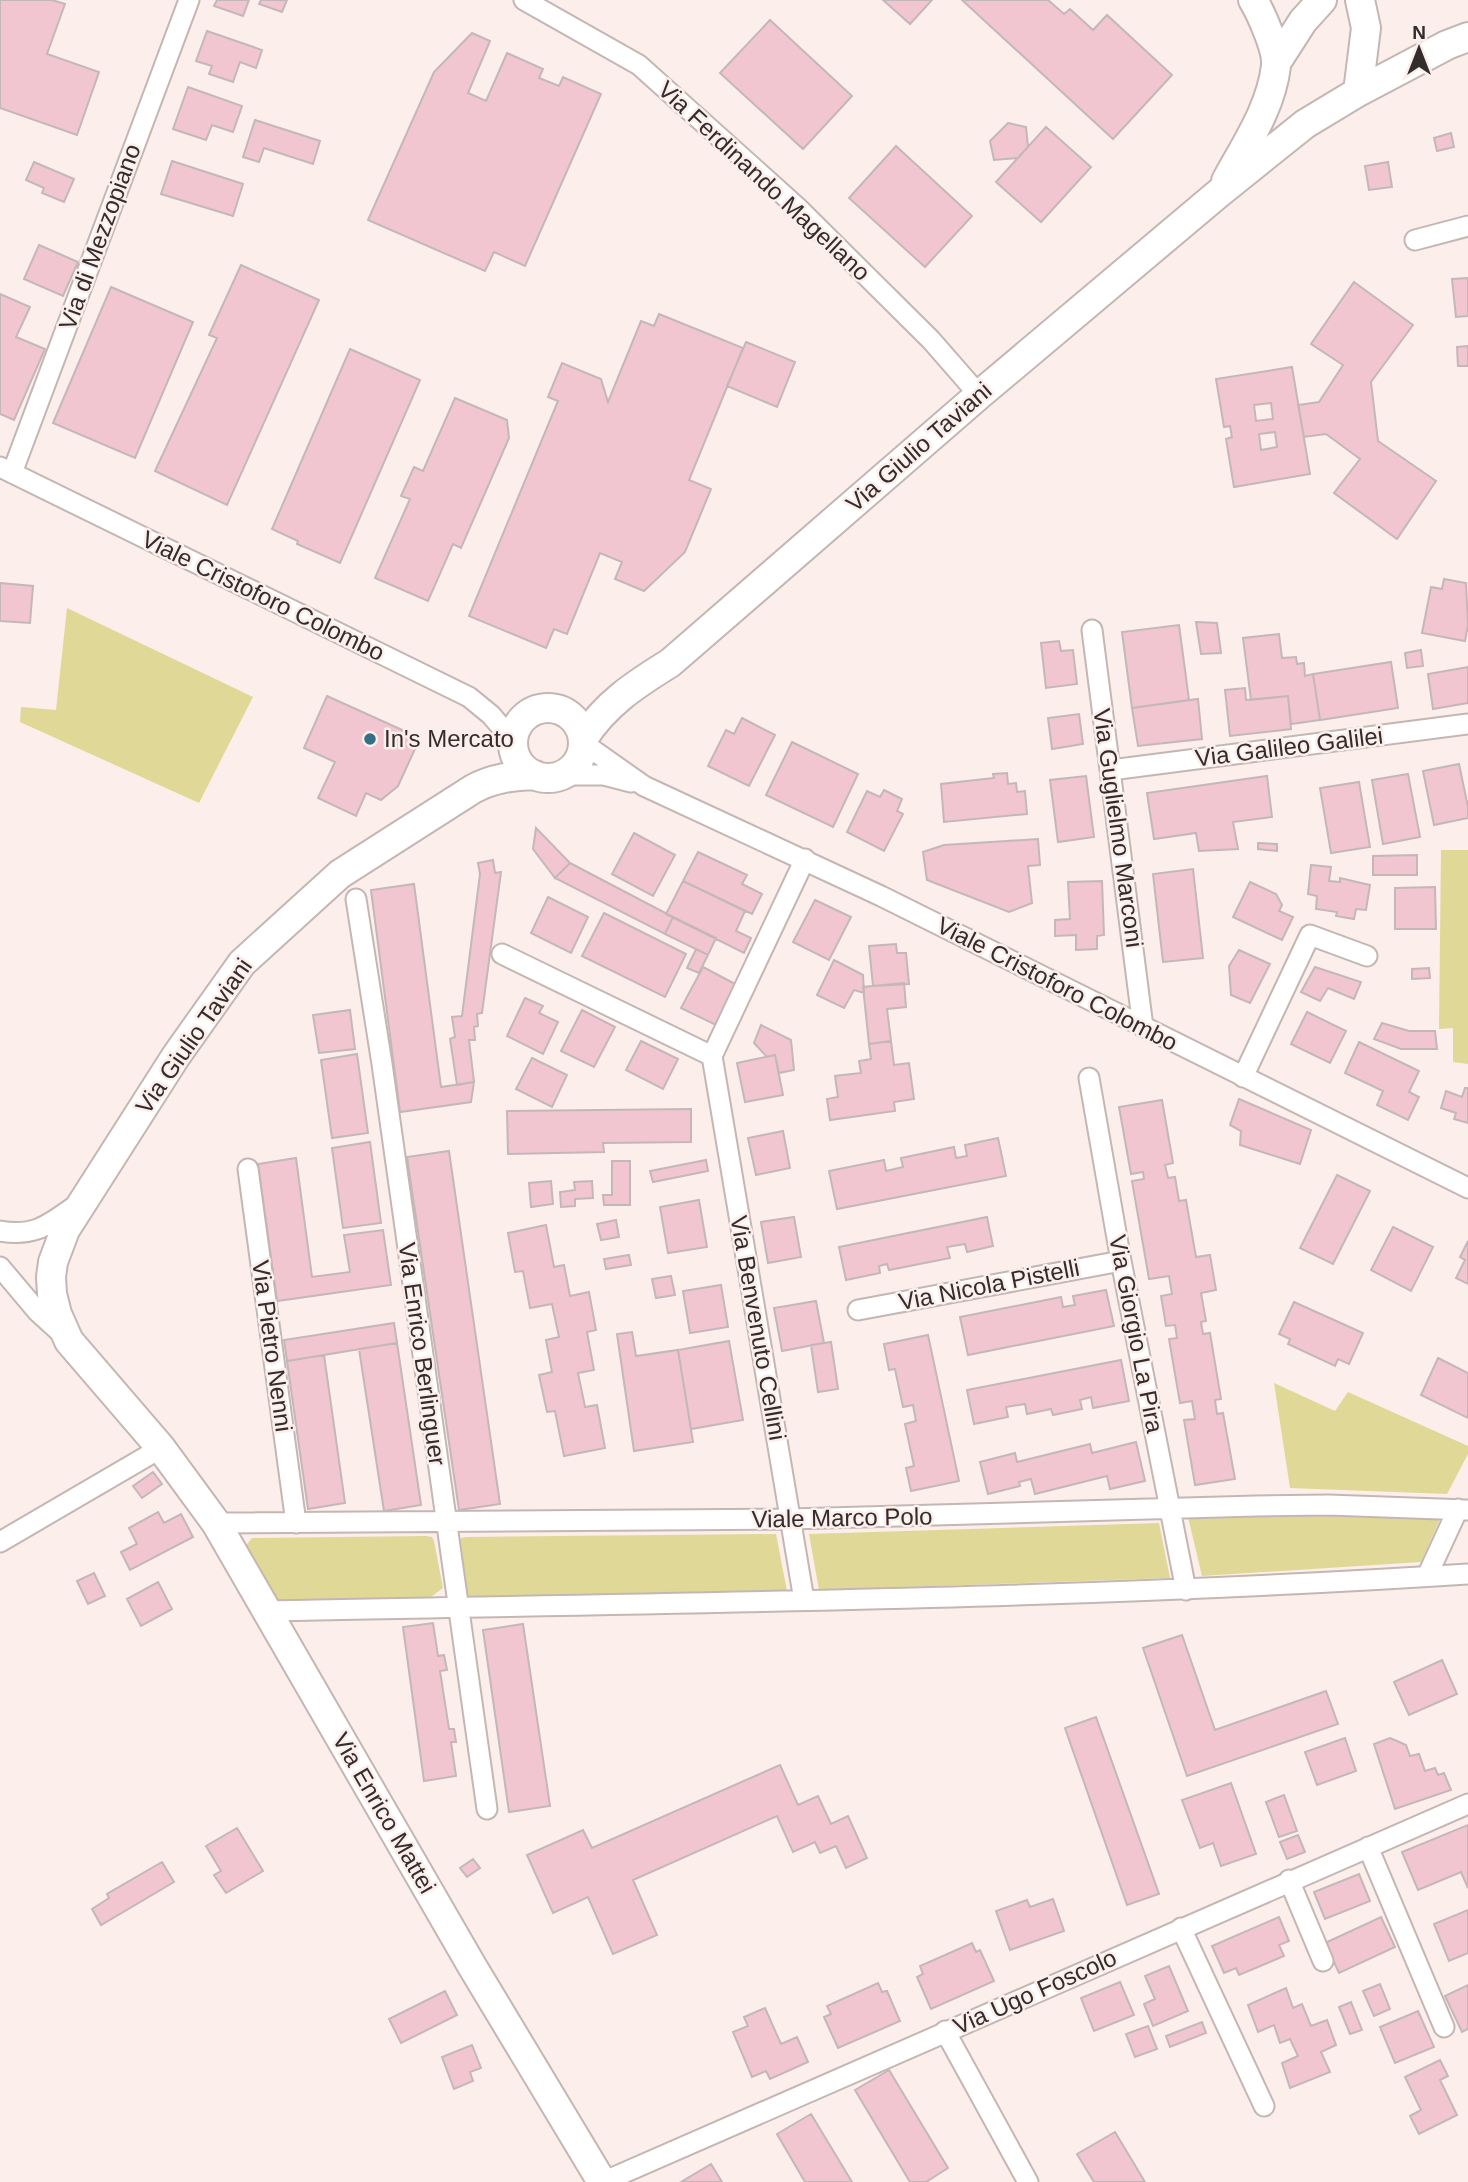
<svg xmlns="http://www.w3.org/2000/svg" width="1468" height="2182" viewBox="0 0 1468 2182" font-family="Arial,sans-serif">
<rect width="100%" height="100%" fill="#fceeeb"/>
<!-- green -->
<path fill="#e0d896" d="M67,608L253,697L199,803L20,722L21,707L56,710Z
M1441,850H1468V1064L1453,1062V1028L1439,1029Z
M1274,1383L1335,1411L1348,1392L1468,1446V1454L1447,1494L1290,1488Z
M1288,1512L1441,1517L1421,1562L1202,1576L1188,1517Z
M1159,1523L1170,1578L819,1590L809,1534Z
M776,1534L787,1591L471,1597L465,1592L460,1542L461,1538L466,1537Z
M426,1536L432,1537L434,1541L443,1588L431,1597L281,1601L274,1597L243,1549L252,1538Z"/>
<!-- building -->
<path fill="#f1c6d1" stroke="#c4b7ba" stroke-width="2" fill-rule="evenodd" d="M0,0H52L65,4L47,54L99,72L77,135L0,108Z
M217,0H249L243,16L214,6Z
M261,0H287L282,12L259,4Z
M883,0H932L910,24Z
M962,0H1048L1064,14L1070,9L1093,30L1107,15L1172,75L1113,139Z
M770,20L852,96L803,149L720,73Z
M207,31L262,50L256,68L240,62L233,82L209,74L212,66L196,61Z
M472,33L490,41L468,93L486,101L507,53L543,69L539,78L559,86L563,77L601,94L525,266L494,252L485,271L368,220L434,72Z
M188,87L242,106L233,132L212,125L206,140L173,129Z
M255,120L320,141L313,164L264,148L259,162L243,157Z
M1008,123L1026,127L1028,147L1018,158L994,160L990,141Z
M1046,127L1091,167L1041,222L996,182Z
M1451,133L1454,147L1437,151L1434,138Z
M896,146L972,216L925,267L849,198Z
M172,161L243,184L233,216L161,194Z
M34,162L74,179L64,202L42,193L44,188L26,180Z
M1388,162L1392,187L1369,190L1365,166Z
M39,245L78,262L63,296L24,279Z
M241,265L319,300L227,505L155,471L217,338L209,335Z
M1468,278V316L1456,317L1452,279Z
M1354,282L1413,325L1371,382L1378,441L1436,481L1397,539L1334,493L1360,459L1326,434L1304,437L1298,405L1319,402L1343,365L1311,344Z
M111,287L193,322L135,458L53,423Z
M0,294L30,307L16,337L45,349L14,420L0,414Z
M659,314L743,348L689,480L711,489L685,552L644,591L615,579L622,562L600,553L567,634L554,629L546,648L469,616L558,401L548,397L562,363L601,379L608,402L641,321L654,326Z
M746,342L795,362L777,407L727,386Z
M1468,346V366H1458L1457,347Z
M350,349L420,380L340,563L297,544L298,541L272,529Z
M1292,367L1310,474L1234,487L1226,439L1232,437L1230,426L1224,427L1216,379ZM1271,403L1273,419L1256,421L1254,405ZM1275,432L1277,447L1261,450L1259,434Z
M455,398L507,420L509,438L461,548L453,544L428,601L375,578L410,499L401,496L414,467L423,471Z
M1444,579L1466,583L1468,625L1465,641L1422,633L1431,587L1442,589Z
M0,583L33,586L30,623L0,621Z
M1196,622L1217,623L1221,653L1201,654Z
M1179,625L1189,700L1132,708L1122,632Z
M1279,634L1282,658L1296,657L1297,664L1304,663L1305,676L1313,674L1320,720L1291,724L1288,696L1251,700L1243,638Z
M1059,641L1061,651L1073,650L1077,684L1046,688L1041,643Z
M1421,650L1423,666L1407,668L1405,653Z
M1391,662L1398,708L1320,720L1313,674Z
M1468,667V703L1433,709L1428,674Z
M1245,688L1246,700L1288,696L1291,729L1230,736L1225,690Z
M327,696L420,738L398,786L381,800L366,793L356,816L318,798L335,762L304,748Z
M1198,699L1202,739L1138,746L1132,708Z
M1079,714L1083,744L1052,749L1048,718Z
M742,718L775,735L749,786L708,766L726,730L734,734Z
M792,742L858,774L833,827L766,795Z
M1459,764L1468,807V818L1434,825L1423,771Z
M1007,773L1008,784L1016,783L1017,792L1025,791L1027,814L944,822L941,784L994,778L993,774Z
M1408,774L1420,837L1383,844L1372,780Z
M1086,776L1094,837L1058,842L1050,780Z
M1267,776L1272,817L1233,822L1238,849L1199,851L1196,833L1154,839L1147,793Z
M1359,782L1370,847L1331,853L1320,788Z
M884,790L902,799L897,811L903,814L884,851L847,832L867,791L880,797Z
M536,828L570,863L555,878L533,849Z
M634,833L675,855L653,896L612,874Z
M1038,839L1040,865L1028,866L1032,903L1009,912L927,880L923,852L944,845Z
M1258,843L1277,844V851L1258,849Z
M698,852L747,875L742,884L762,894L752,914L683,881Z
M1417,855V875H1373V856Z
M493,860L495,873L501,872L482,1013L477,1014L478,1026L474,1027L475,1040H469L474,1082L457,1085L450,1039L455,1037L452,1017L462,1016L480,874L478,863Z
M570,863L673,917L665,934L555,878Z
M1311,865L1331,867L1329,881L1340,882V878L1370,885L1366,910L1356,909L1354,919L1336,916L1337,912L1316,909L1317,896L1308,894Z
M1193,869L1203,958L1163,962L1153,874Z
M683,881L745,911L736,931L751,938L744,953L666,914Z
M1102,881L1104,935L1097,936V949L1076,950V935L1055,936V920L1070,919L1068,882Z
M1250,882L1276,894L1282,905L1279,911L1293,917L1282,940L1233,917Z
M414,884L441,1087L474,1082L471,1102L400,1112L371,890Z
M1435,887L1436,929H1395V888Z
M548,897L588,917L571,953L531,933Z
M815,900L851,917L829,960L793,942Z
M604,913L686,954L665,997L582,956Z
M673,917L716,938L708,955L665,934Z
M896,944L897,953H906L909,984L873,986L869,946Z
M696,949L708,955L699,973L687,968Z
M1239,950L1270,964L1250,1003L1231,995L1229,966Z
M834,960L863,975L864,993L854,990L844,1008L817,995Z
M703,967L737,985L716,1025L681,1008Z
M1315,967L1361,982L1354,999L1328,988L1320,1001L1301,992Z
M1429,968L1430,978L1412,979V969Z
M904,983L906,1007L887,1009L891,1041L869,1044L863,987Z
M525,998L543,1006L539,1013L558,1022L543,1054L507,1036Z
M350,1010L355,1049L319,1053L313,1015Z
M582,1010L615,1027L594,1067L561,1051Z
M1307,1012L1346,1031L1330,1063L1291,1044Z
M1382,1023L1409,1031H1435L1437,1049H1401L1374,1039Z
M761,1025L791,1040L794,1070L779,1073L775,1055L767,1057L754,1043Z
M641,1041L678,1059L663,1089L626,1070Z
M891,1041L894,1065L909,1063L914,1099L894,1102L895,1111L830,1120L827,1099L838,1097L835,1076L861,1073L859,1061L871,1059L869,1044Z
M1359,1042L1419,1071L1409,1092L1419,1097L1408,1120L1377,1105L1383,1091L1345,1073Z
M357,1054L368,1133L332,1138L321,1060Z
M775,1055L783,1095L745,1102L737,1063Z
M532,1058L567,1075L552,1107L516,1089Z
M1465,1088H1468V1123L1454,1119L1456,1113L1441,1108L1446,1091L1462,1097Z
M1239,1099L1311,1130L1300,1164L1240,1145L1241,1131L1230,1125Z
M1162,1100L1173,1163L1165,1165L1168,1178L1175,1177L1179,1201L1186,1200L1196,1257L1210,1255L1216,1290L1201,1293L1206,1321L1201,1322L1203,1334L1210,1333L1221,1399L1215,1400L1217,1414L1223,1413L1235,1479L1195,1485L1184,1420L1195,1419L1192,1401L1180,1403L1169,1339L1177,1338L1175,1325L1166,1326L1161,1296L1172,1294L1169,1276L1149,1279L1132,1181L1144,1179L1143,1172L1131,1174L1119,1107Z
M691,1109V1142L603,1143L604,1152L508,1154L507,1111Z
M783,1131L790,1168L756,1175L748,1138Z
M998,1138L1006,1176L837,1209L829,1171L884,1160L886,1171L903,1167L901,1158L954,1147L956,1158L967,1156L965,1145Z
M370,1142L381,1223L343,1228L332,1148Z
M449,1151L500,1504L459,1510L407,1157Z
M296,1158L312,1277L350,1272L344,1235L383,1230L391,1285L277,1301L258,1164Z
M706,1160L708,1171L653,1182L650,1171Z
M612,1161H630V1205H604L603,1195H612Z
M1337,1175L1370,1191L1333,1264L1300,1248Z
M551,1181L553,1204L531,1207L529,1183Z
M592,1181L593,1198L575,1199V1206L561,1207L560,1192L575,1190L574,1182Z
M699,1200L707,1247L668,1253L660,1207Z
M794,1217L801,1257L768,1263L761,1222Z
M987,1217L993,1246L967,1252L965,1244L947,1247L950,1258L889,1270L887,1264L879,1266L880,1273L846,1280L839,1247Z
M616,1220L619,1237L601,1240L597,1224Z
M546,1225L554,1267L564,1265L570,1296L589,1292L596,1330L587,1332L594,1370L578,1373L585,1407L597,1405L605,1448L564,1456L555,1411L547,1412L539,1375L552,1372L546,1340L559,1337L552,1304L530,1308L523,1271L515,1272L508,1233Z
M1393,1227L1433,1247L1411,1291L1371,1270Z
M1468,1241V1284L1456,1278L1465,1260L1460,1257Z
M629,1255L631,1265L606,1269L604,1259Z
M671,1276L675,1295L656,1298L652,1279Z
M721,1285L728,1327L690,1333L683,1291Z
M1106,1290L1114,1326L968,1355L960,1317L1061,1297L1063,1307L1075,1305L1073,1296Z
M816,1301L824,1343L782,1351L774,1308Z
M1294,1302L1363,1333L1349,1364L1338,1359L1335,1366L1288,1344L1290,1339L1279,1334Z
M394,1323L397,1343L287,1361L284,1340Z
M632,1332L636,1356L678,1350L693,1442L634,1451L617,1334Z
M928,1335L959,1481L911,1491L906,1468L914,1466L905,1424L916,1421L913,1405L903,1407L895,1369L889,1370L884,1344Z
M729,1341L743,1420L691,1429L678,1350Z
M831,1342L838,1389L818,1392L811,1345Z
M397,1343L421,1505L384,1511L359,1349Z
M324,1355L345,1503L308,1509L287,1361Z
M1438,1358L1468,1373V1418L1421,1395Z
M1121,1360L1129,1401L1093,1408L1091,1397L1080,1400L1082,1409L1053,1415L1051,1409L1027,1414L1025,1404L1006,1407L1008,1417L974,1424L967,1390Z
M1136,1442L1145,1481L1110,1489L1107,1476L1035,1494L1031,1479L1019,1482L1020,1486L988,1494L980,1462L1015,1453L1017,1462L1090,1444L1092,1453Z
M153,1472L162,1484L142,1498L133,1486Z
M158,1512L164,1523L181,1514L193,1537L130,1570L121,1552L137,1544L129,1528Z
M94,1573L105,1596L88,1604L77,1581Z
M158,1582L172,1609L141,1626L127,1599Z
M433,1623L438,1656L444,1655L447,1670L440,1671L449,1729H454L456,1742H451L456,1776L424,1781L403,1627Z
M523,1624L550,1806L509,1812L483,1630Z
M1182,1635L1215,1730L1326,1691L1338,1724L1187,1776L1143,1648Z
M1442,1660L1457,1694L1409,1715L1394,1682Z
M1096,1717L1159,1894L1127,1905L1065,1728Z
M1345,1738L1356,1771L1317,1785L1305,1752Z
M1390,1738L1406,1745L1410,1756L1419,1754L1425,1771L1435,1768L1438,1775L1444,1773L1451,1790L1395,1809L1374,1744Z
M780,1765L798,1805L818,1796L831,1824L848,1816L867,1858L846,1868L836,1846L820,1853L815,1842L793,1852L777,1816L633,1880L657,1935L613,1954L588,1897L553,1913L527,1855L583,1830L592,1848Z
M1231,1783L1256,1854L1221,1866L1213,1843L1200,1848L1182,1800Z
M1284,1795L1297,1831L1279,1837L1266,1802Z
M1468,1825V1888L1461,1872L1418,1890L1402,1852Z
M237,1828L263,1871L226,1893L214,1875L221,1871L206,1846Z
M1298,1835L1305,1852L1287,1859L1280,1842Z
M473,1859L480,1868L467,1877L460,1868Z
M162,1862L174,1882L101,1925L92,1909L109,1898L107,1894Z
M1359,1874L1370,1901L1325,1919L1314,1892Z
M1053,1899L1064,1931L1010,1950L996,1911L1027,1900L1030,1907Z
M1468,1910V1953L1449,1961L1434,1924Z
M1279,1917L1289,1941L1279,1945L1284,1956L1239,1975L1236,1968L1224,1973L1212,1946Z
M1381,1917L1395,1947L1339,1973L1325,1943Z
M972,1943L976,1952L980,1950L994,1981L931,2009L917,1977L923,1974L920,1966Z
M1169,1966L1188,2011L1153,2026L1144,2004L1155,1999L1145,1976Z
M1120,1982L1134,2015L1094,2031L1081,1998Z
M878,1983L882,1992L887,1991L900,2021L838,2048L824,2017L831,2014L827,2006Z
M1380,1984L1390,2009L1374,2016L1363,1991Z
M1468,1985V2029L1462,2032L1445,1996Z
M1286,1988L1293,2008L1302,2004L1311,2026L1327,2020L1336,2045L1321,2052L1330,2072L1290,2088L1282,2063L1298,2056L1290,2039L1280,2043L1274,2025L1258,2032L1248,2005Z
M445,1991L457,2015L401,2043L389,2019Z
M1351,2002L1362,2030L1350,2034L1339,2007Z
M765,2008L781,2044L797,2037L808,2062L770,2079L766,2071L752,2077L733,2032L748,2026L744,2017Z
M1418,2011L1434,2047L1395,2063L1380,2027Z
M1202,2022L1206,2033L1170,2047L1166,2036Z
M1148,2026L1157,2049L1135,2057L1126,2034Z
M472,2045L481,2068L470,2072L473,2081L454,2089L442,2057Z
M1440,2060L1448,2076L1440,2080L1457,2115L1419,2134L1410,2116L1421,2110L1405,2077Z
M889,2070L948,2168L926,2182H910L855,2090Z
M811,2114L852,2182H805L777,2134Z
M1115,2132L1145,2182H1094L1077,2154Z
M711,2164L722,2182H681Z"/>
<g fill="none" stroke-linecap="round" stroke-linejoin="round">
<!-- minor casing -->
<g stroke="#c4b7b3" stroke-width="23">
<path id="minor" d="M524,0L639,65L797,207L931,340L979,395
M1415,240L1468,226
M0,467L469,697L491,715L514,742
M12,473L189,0
M1092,630L1143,1027
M583,743L644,786L881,896L1468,1188
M1111,770L1468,724
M563,775H604L631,782
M356,899L382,1064L487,1809
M502,954L712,1056
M1243,1077L1310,935L1367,956
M1089,1078L1121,1261L1186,1590
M248,1169L296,1523
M0,1231C35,1237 48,1225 75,1206
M0,1267L38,1312L61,1333
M858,1310L1121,1261
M216,1523L790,1519L1256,1506L1328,1505L1468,1510
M0,1542L161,1448
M1427,1576L1458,1509
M804,1600L712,1056L805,859
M266,1611C667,1603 1068,1600 1468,1574
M1368,1847L1444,2027
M1289,1880L1323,1961
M1181,1928L1264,2106
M945,2031L1028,2182
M603,2182L1468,1804"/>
</g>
<!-- secondary casing -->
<g stroke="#c4b7b3" stroke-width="32">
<path id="secondary" d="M1276,63L1303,21L1322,0
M1358,92L1366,28L1360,0
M1226,181C1246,144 1271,108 1276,66C1278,51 1261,13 1253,0
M513 743a35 35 0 1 1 70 0a35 35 0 1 1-70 0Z
M583,739C605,704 636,684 670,663L979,395L1219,193L1305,124L1358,92L1447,45L1468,37
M535,775C513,776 493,778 473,789L340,874L242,963L176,1056L65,1230L53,1262L51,1277L52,1294L57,1314L69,1341L161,1448L216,1523L472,1966L602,2182"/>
</g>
<!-- minor -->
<use href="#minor" stroke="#fff" stroke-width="19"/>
<!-- secondary -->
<use href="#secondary" stroke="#fff" stroke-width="28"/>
</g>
<!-- markers -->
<circle fill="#346f87" stroke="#fceeeb" stroke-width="2.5" cx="370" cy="739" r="7"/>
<g text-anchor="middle" stroke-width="5" stroke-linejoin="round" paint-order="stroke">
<!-- street labels -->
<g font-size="24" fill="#322d2c" stroke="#fceeeb">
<text transform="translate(764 181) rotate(43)" y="8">Via Ferdinando Magellano</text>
<text transform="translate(100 237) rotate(-70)" y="8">Via di Mezzopiano</text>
<text transform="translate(919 447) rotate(-41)" y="8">Via Giulio Taviani</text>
<text transform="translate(263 596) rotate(26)" y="8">Viale Cristoforo Colombo</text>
<text transform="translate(1289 747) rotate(-7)" y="8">Via Galileo Galilei</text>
<text transform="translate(1118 828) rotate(82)" y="8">Via Guglielmo Marconi</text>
<text transform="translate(1057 984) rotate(27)" y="8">Viale Cristoforo Colombo</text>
<text transform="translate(194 1036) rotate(-55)" y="8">Via Giulio Taviani</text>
<text transform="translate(989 1285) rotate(-11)" y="8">Via Nicola Pistelli</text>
<text transform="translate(758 1328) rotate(80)" y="8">Via Benvenuto Cellini</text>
<text transform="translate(1136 1334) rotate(79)" y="8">Via Giorgio La Pira</text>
<text transform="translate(272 1346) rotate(82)" y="8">Via Pietro Nenni</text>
<text transform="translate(422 1354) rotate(82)" y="8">Via Enrico Berlinguer</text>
<text transform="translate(842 1518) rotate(-1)" y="8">Viale Marco Polo</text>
<text transform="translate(384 1813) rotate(60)" y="8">Via Enrico Mattei</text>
<text transform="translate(1035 1992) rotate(-24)" y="8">Via Ugo Foscolo</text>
</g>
<!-- poi labels -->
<g font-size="24" fill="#322d2c" stroke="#fceeeb" text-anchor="start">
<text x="384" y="747">In's Mercato</text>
</g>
</g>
<!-- north arrow -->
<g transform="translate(1419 49)" stroke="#fceeeb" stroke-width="5" paint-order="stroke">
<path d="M0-5L12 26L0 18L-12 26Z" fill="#322d2c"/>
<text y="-10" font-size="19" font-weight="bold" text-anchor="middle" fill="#322d2c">N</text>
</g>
</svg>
